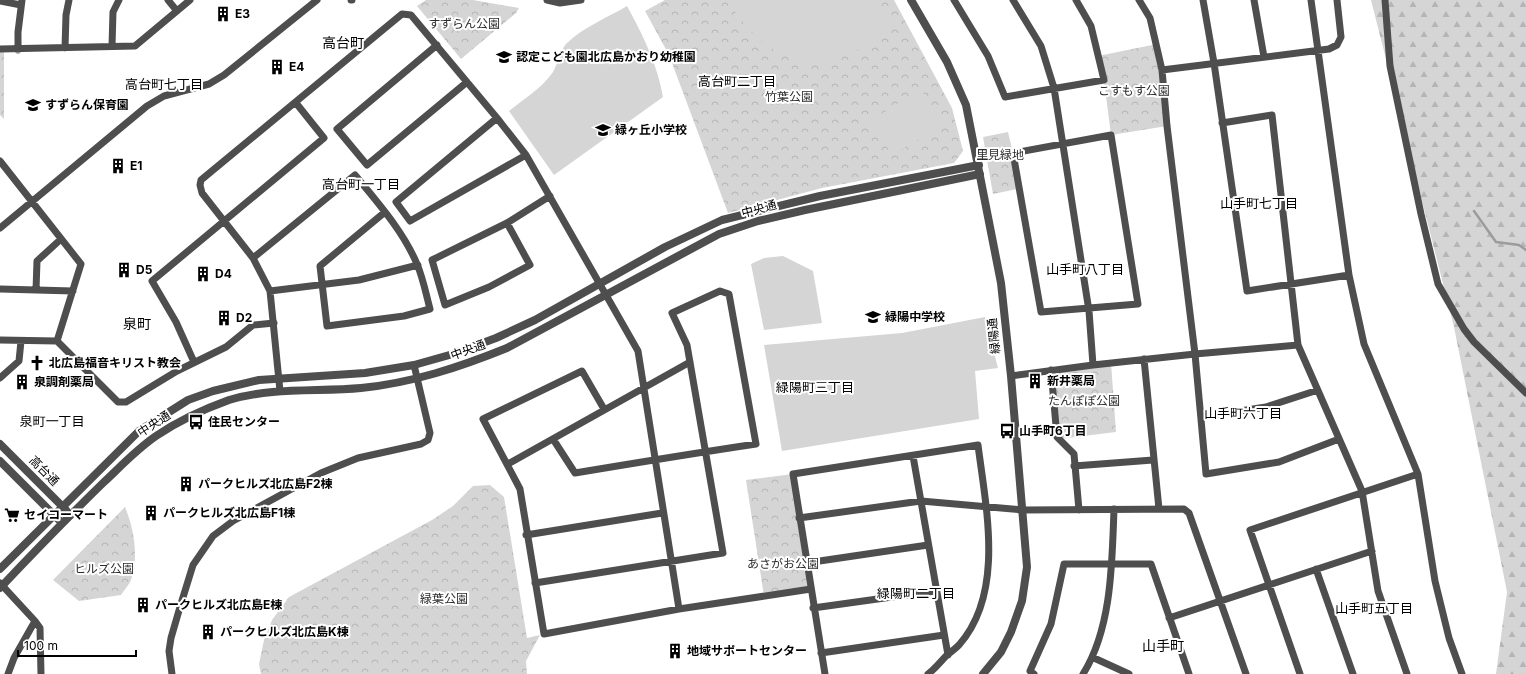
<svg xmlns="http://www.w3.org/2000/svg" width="1526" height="674" viewBox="0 0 1526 674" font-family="Inter,'Noto Sans JP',sans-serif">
<defs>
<pattern id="forest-firs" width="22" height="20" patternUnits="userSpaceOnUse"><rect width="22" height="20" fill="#d5d5d5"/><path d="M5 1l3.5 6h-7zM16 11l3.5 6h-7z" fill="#b5b5b5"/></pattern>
<pattern id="park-crowns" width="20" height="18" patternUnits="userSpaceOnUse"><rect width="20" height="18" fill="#d5d5d5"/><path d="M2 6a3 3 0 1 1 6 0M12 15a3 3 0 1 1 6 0" fill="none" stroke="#b5b5b5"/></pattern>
</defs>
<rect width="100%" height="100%" fill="#fff"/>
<!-- forest -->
<path fill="url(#forest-firs)" d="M1371,0H1526V674H1496L1507,592L1454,327Z"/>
<!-- park -->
<path fill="url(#park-crowns)" d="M426,0H473L519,8L516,13L461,59L417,6Z
M665,0H894L952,108L963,151L954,163L822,188L728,213L669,55L645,11Z
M1157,44L1167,126L1111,135L1104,80L1098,56Z
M0,49H4V119L0,115Z
M1008,132L1013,153L1017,189L993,194L983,137Z
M1111,363L1116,432L1059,439L1051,370Z
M793,474L811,589L764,596L746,480Z
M490,485L504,497L527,638L540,635L526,661L527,674H261L259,664L264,640L272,620L289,597L432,520L453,506L473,486Z
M125,507C134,529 139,556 131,580C129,585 124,590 121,595L79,601L53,580Z"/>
<!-- pitch -->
<path fill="#d5d5d5" d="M727,0H877L894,29C877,39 853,55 834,59C785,71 751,37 727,0Z
M627,6C642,33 658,66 663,97L554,175L509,111C524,99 542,88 553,72C558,63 560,51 566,44C583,27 607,18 627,6Z
M921,89L942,126L892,155L870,121Z
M783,256L813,271L822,323L764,330L751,264L764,258Z
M985,317L998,368L975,371L979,419L782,451L764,345L902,333Z"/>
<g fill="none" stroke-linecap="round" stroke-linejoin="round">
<!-- stream -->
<path stroke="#9c9c9c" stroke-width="2.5" d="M1474,211L1496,242L1519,245L1526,250"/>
<!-- minor -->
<path stroke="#4e4e4e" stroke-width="7" d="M168,0L177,11
M351,0H352
M547,0L560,3L581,0
M954,0L988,56L1005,97L1104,80L1091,26L1076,0
M1013,0L1041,46L1054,88L1089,311L1093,365
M1139,0L1150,18L1162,70
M1203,0L1214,63L1247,291L1349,275
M1254,0L1264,57
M1311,0L1349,275L1364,344L1418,474L1435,581L1449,638L1462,674
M1385,0L1390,66L1421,214L1438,284L1464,329L1474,342L1526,393
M0,1L21,5
M437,45L337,129L367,165L467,82
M112,46L113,12L119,0
M65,48L66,15L69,0
M0,49L135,46L190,0
M18,50V32L22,0
M497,118L396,202L410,221L526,155
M1222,123L1272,115L1298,345L1362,491L1378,591L1407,674
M1111,135L1138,304L1041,312L1013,153Z
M0,161L81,264L57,341
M507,223L530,265L489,287L445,305L432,260L507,223L550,196
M0,228L147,106L164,96L209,84L224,75L317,0
M253,258L355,175C378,203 403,231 417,264C423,278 426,294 430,309L404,316L327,326L320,266L385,212
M0,289L73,291
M36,290L37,261L61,239
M270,291L359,280L418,265
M0,340L57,341L118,402H126L177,371L226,347L253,325L274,323
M1298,345L1195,354L1206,474L1279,462L1339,439
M1144,359L1159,509
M194,362L176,322L152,281L324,138L296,103
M1051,370L1057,437L1074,454L1079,510
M1011,376L1093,365L1195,354L1167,126L1162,70L1329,49L1337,45L1341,37L1337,0
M0,378L19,361L21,341
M280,391L270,291L253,258L202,193L200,185L201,180L402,14L411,15L497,118L526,155L638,351L679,609
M604,409L582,371L483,419L520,489L544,634L679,609L811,589
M1201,417L1266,407L1318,390
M913,456L948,655
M508,464L690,362
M1074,466L1153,460
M799,518L921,501L1023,510L1184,509L1189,513L1246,674
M526,535L662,513
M806,563L928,545
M1316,569L1353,674
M0,583L35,621L40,628L41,674
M535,583L723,553L687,345L672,313L720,291L729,294L756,444C696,453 635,463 575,473L553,439
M813,608L935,591
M1169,618L1372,551
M821,653L944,635
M1094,658L1129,674
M8,674L14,658L35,621
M172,674L169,651L171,638L180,607L193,565L213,536L233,521L321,473L358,458L421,444L428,440L430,433L414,365
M825,674L793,474L978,445C986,508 1005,593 959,645C955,649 951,652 947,655C941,661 935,669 928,674
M1034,674L1030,671L1051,624L1064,564H1151L1189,674
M1083,674C1112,628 1112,562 1114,509
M1300,674L1250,530L1418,474"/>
<!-- tertiary -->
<path stroke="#4e4e4e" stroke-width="8" d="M911,0L947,62L966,105L1001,283L1011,376L1027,567L1022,601L1011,632L1001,652L983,674
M0,444L66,510
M0,461L62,523
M0,569L139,431L188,400L213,391L259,380L365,373L414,365L453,354L496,338L535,320L665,247L722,220L820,196L979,165
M0,588C34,552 68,517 104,482C121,466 137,449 156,436C178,421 204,409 229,400C272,387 318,392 361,388C412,383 460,367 507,348L719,234L758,221L805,210L980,174"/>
</g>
<!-- icons -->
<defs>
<g id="building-bare" transform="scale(1.2)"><path d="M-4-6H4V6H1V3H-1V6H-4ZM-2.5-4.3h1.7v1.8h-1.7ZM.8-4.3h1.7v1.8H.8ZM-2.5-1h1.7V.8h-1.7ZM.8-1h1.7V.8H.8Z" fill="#000" stroke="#fff" stroke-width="2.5" paint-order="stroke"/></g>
<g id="school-bare" transform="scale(1.2)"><path d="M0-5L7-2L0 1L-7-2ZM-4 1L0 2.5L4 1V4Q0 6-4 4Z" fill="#000" stroke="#fff" stroke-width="2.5" paint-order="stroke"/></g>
<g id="church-bare" transform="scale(1.2)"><path d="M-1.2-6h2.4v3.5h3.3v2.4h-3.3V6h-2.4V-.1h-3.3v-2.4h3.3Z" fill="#000" stroke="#fff" stroke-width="2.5" paint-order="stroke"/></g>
<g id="bus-bare" transform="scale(1.2)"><path d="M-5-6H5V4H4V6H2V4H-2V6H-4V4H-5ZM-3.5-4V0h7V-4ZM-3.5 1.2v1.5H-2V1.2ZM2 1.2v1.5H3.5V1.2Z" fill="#000" stroke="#fff" stroke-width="2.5" paint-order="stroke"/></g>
<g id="supermarket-bare" transform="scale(1.2)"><path d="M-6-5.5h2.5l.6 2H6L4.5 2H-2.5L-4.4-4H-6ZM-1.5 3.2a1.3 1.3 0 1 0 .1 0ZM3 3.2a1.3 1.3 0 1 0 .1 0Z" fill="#000" stroke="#fff" stroke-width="2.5" paint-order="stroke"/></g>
</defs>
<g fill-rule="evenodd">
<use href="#building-bare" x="223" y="14"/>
<use href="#school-bare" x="504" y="57"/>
<use href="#building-bare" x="277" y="67"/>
<use href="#school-bare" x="33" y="105"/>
<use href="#school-bare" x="603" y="130"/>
<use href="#building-bare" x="118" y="166"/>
<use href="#building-bare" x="124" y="270"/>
<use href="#building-bare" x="203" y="274"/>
<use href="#school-bare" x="873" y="317"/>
<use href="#building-bare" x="224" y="318"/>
<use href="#church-bare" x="37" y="363"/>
<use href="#building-bare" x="1035" y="381"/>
<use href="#building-bare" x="22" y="382"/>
<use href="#bus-bare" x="196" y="422"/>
<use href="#bus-bare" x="1007" y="431"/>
<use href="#building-bare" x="186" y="484"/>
<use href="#building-bare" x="151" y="513"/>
<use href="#supermarket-bare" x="12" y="515"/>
<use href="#building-bare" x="143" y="605"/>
<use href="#building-bare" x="208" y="632"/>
<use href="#building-bare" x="675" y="651"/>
</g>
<g text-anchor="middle" stroke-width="4" stroke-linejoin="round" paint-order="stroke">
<!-- poi labels -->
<g font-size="12" font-weight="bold" fill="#000" stroke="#fff" text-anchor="start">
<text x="235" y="18">E3</text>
<text x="516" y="61">認定こども園北広島かおり幼稚園</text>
<text x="289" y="71">E4</text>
<text x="45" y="109">すずらん保育園</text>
<text x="615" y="134">緑ヶ丘小学校</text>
<text x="130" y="170">E1</text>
<text x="136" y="274">D5</text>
<text x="215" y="278">D4</text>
<text x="885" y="321">緑陽中学校</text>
<text x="236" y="322">D2</text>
<text x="49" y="367">北広島福音キリスト教会</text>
<text x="1047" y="385">新井薬局</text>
<text x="34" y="386">泉調剤薬局</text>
<text x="208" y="426">住民センター</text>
<text x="1019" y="435">山手町6丁目</text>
<text x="198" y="488">パークヒルズ北広島F2棟</text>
<text x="163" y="517">パークヒルズ北広島F1棟</text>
<text x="24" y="519">セイコーマート</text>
<text x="155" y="609">パークヒルズ北広島E棟</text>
<text x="220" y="636">パークヒルズ北広島K棟</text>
<text x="687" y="655">地域サポートセンター</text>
</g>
<!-- park labels -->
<g font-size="12" fill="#2c2c2c" stroke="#fff">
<text x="464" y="28">すずらん公園</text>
<text x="1134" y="95">こすもす公園</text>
<text x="789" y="101">竹葉公園</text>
<text x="1000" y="159">里見緑地</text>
<text x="1084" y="405">たんぽぽ公園</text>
<text x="783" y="568">あさがお公園</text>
<text x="104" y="573">ヒルズ公園</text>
<text x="444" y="603">緑葉公園</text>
</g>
<!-- street labels -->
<g font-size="12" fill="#000" stroke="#fff">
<text transform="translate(759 209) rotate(-15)" y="4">中央通</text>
<text transform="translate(994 336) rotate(-96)" y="4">緑陽通</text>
<text transform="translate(468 350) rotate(-20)" y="4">中央通</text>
<text transform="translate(154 424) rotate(-33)" y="4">中央通</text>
<text transform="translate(44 471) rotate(45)" y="4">高台通</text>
</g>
<!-- neighbourhood labels -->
<g font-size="13" fill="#000" stroke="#fff">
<text x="737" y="86">高台町二丁目</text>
<text x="164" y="89">高台町七丁目</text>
<text x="361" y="189">高台町一丁目</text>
<text x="1259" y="208">山手町七丁目</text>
<text x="1085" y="274">山手町八丁目</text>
<text x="815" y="392">緑陽町三丁目</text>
<text x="1243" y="418">山手町六丁目</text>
<text x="52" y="426">泉町一丁目</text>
<text x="916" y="598">緑陽町二丁目</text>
<text x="1374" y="613">山手町五丁目</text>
</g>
<!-- quarter labels -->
<g font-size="14" fill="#000" stroke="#fff">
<text x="343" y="48">高台町</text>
<text x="137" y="329">泉町</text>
<text x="1163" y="651">山手町</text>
</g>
</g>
<!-- scale -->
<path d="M18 650v6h118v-6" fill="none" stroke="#000000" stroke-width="2"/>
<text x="24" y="650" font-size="12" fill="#000000" stroke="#ffffff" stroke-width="3" paint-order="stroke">100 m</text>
</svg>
